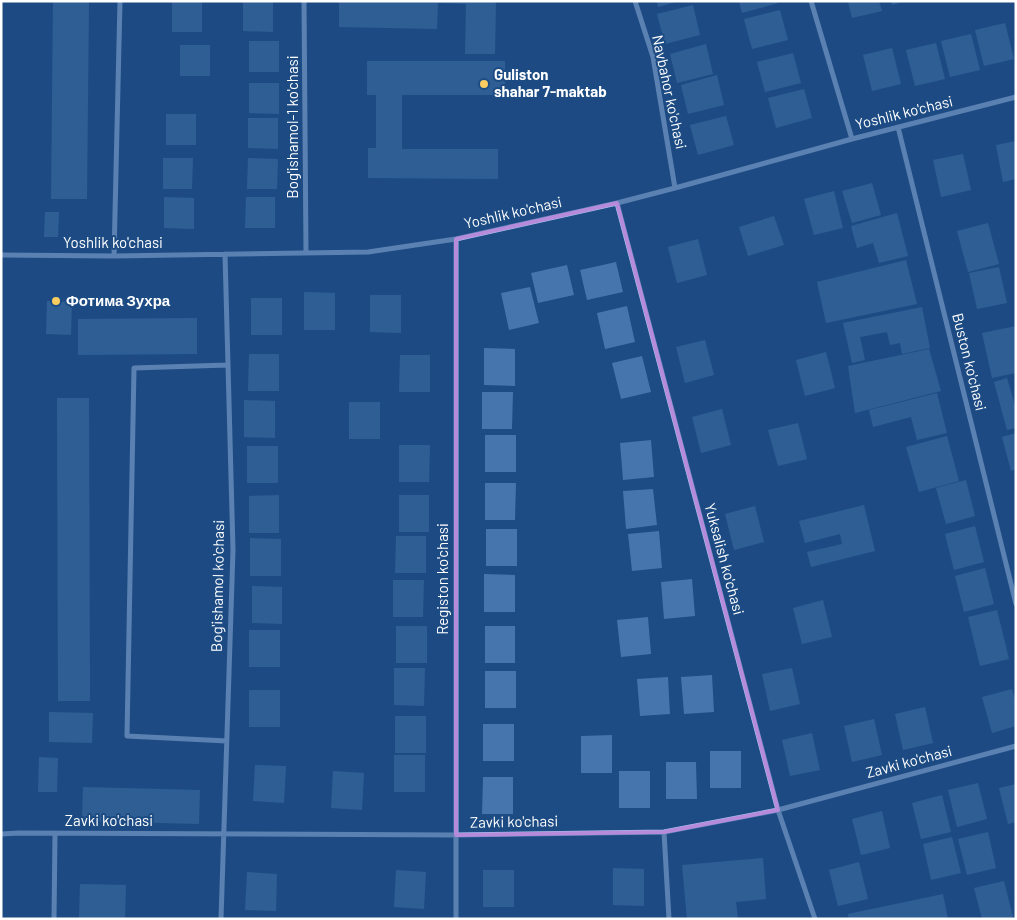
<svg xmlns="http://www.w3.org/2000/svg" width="1017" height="920" viewBox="0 0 1017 920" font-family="Barlow,sans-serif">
<rect width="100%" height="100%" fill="#1d4b83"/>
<!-- building -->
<path fill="#4575ac" d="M53,1H89L87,199H51Z
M172,1H202V32H172Z
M243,1H273V32L243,31Z
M339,1H496L495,54H465L466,4L438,3L437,29L339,27Z
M657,1H676V2L658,7Z
M739,1H778V3L742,13Z
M848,1H879L882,11L852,18Z
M891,1H903V2L892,5Z
M693,5L700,35L665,44L657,14Z
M780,10L788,40L752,49L744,19Z
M1005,23L1014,59L984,66L975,30Z
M971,34L980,70L950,77L941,41Z
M249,41H279V72H249Z
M936,43L945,79L915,86L906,50Z
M706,44L713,74L677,83L670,54Z
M180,45H210V76H180Z
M892,48L901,84L872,91L863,55Z
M793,53L801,83L765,92L757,62Z
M367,61H505V95H402V149H498V179L368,178V148H376V95H367Z
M717,75L724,105L688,114L681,85Z
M249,83H279V114L249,113Z
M804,89L812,118L776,128L768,98Z
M166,114H196V145H166Z
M726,116L734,145L698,155L690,125Z
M248,118H278V149L248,148Z
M1016,141V179L1003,182L996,145Z
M963,154L971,190L941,197L933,160Z
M163,158H193L192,189H163Z
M248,158L278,159L277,189H247Z
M872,183L881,215L852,223L842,191Z
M834,191L843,228L814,235L804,199Z
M164,197L194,198V229L164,228Z
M246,197H275V228H245Z
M45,212H59L58,237H44Z
M897,213L908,256L879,263L873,243L857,248L851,226Z
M774,216L784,245L748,256L739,227Z
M988,223L999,264L968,272L957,231Z
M698,239L707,275L677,283L668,247Z
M906,260L917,304L826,323L817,282Z
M616,262L623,292L587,300L580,270Z
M567,265L574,295L538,303L531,273Z
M999,267L1007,303L977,309L969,273Z
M530,287L539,323L509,330L501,293Z
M304,292L335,293V330H304Z
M370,295H401V333L370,332Z
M251,298H282V335H251Z
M47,301L72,302L71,335L46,334Z
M627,306L635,342L605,349L597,313Z
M922,307L930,348L902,354L900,343L890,345L887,332L860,337L865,360L852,363L843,323Z
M197,318V354L78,355V319Z
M1016,326V373L992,378L982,333Z
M705,340L714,375L685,383L676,347Z
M484,348L515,349V386L484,385Z
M929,349L941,391L855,413L848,366Z
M826,352L835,388L805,396L796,360Z
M249,354H279V391H248Z
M400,355H430V392H399Z
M642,356L651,392L621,399L612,363Z
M1007,378L1016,409V428L1007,430L994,382Z
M482,392H513L512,429H482Z
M937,393L947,433L917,440L911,417L873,427L869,410Z
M57,398H89L90,701H58Z
M244,400L275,401V438L244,437Z
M349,402H380V439H349Z
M722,409L731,445L701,453L692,417Z
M798,423L807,459L778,466L768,430Z
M1016,433V469L1011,471L1002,437Z
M485,435H516V472H485Z
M947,436L959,481L919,492L906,447Z
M651,440L654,477L623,480L620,443Z
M399,445H430L429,482H399Z
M247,446H278V483H247Z
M966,480L975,516L946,524L936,488Z
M485,483H516L515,520H485Z
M653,489L657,525L626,529L623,491Z
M279,495V533H249V496Z
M399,495H429V532H399Z
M864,505L875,551L811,567L807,552L842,544L840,534L805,543L799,521Z
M755,506L764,542L734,550L725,514Z
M975,526L984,562L954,570L945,534Z
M486,529H517V566H486Z
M659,531L662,568L632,571L628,534Z
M396,536H426V573H395Z
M250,538L281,539V576H250Z
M985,568L994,604L964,612L955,576Z
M484,574L515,575V612H484Z
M692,579L695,616L664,619L661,582Z
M393,580H424L423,617H393Z
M252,586L282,587V624L252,623Z
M823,600L832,637L802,644L793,608Z
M997,610L1009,659L980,666L968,617Z
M648,617L651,654L621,657L617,620Z
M396,626H427V663H396Z
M485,626H515V663H485Z
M249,630H280V667H249Z
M394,668H425L424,706L394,705Z
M792,668L800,704L770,711L762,674Z
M485,671H516V708H485Z
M712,675L714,712L684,714L681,677Z
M668,677L670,714L640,716L637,679Z
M1012,689L1016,703V726L992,733L982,697Z
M249,690H280V727H249Z
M925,707L933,743L903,750L895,714Z
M49,712L93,713L92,743L49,742Z
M395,716H426V753H395Z
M874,719L882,755L852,762L844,726Z
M483,724H514V761H483Z
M812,733L820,770L790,776L782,740Z
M612,735V773H581V736Z
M710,751H741V788H710Z
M394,755H425V792H394Z
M39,757L58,758L57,792H38Z
M666,762H696L697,799H666Z
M255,765L286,766L284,803L253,801Z
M333,771L364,773L362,810L331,808Z
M619,771H650V808H619Z
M483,777H513V814H482Z
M978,783L987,819L957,827L948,790Z
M1016,784V822L1008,824L999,788Z
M83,787L200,790L199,824L82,821Z
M942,795L951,832L921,839L912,803Z
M882,811L890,848L861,855L852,819Z
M988,832L996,868L967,875L958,839Z
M952,837L961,873L931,880L923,844Z
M763,858L766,899L736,902L738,919H687L682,865Z
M859,862L868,899L838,906L829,870Z
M613,868L644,869V906L613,905Z
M396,870L426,872L424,909L394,907Z
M483,870H514V907H483Z
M247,872L277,874L276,911L245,910Z
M1004,881L1013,917L1007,919H982L974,888Z
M80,884L126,885L125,919H79Z
M943,894L948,919H849L848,914Z"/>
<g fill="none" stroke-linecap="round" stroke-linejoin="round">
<!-- street -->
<path stroke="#a4c4ea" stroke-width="5" d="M304,1L306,253
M635,1L653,57L675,188
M811,1L852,139
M898,127L1016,604
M617,203L778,810L815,919
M1,255L114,256L368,252L456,239L617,203L675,188L852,139L1016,97
M114,256L120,1
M227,741L127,736L134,368L227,365
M664,832L669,919
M1,834L19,833L456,835L664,832L778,810L1016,746
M54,919L55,833
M221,919L233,550L225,254
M456,919V239"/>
</g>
<!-- marked area -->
<path d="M0 0H1017V920H0ZM617,203L778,810L664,832L456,835V239Z" fill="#1d4b83" fill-opacity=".55" fill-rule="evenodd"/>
<path fill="none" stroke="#b68bdc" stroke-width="4" stroke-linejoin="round" d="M617,203L778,810L664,832L456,835V239Z"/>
<!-- markers -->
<g fill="#facc62" stroke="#1d4b83" stroke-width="2">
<circle cx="484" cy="84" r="5"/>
<circle cx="56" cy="301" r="5"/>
</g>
<g text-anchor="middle" stroke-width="4" stroke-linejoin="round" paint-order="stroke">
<!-- poi labels -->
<g font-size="15" font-weight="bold" fill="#fff" stroke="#1d4b83" text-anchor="start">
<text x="494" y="80">Guliston<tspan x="494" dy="17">shahar 7-maktab</tspan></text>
<text x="66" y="306">Фотима Зухра</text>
</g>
<!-- street labels -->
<g font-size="15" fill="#fff" stroke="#1d4b83">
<text transform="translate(669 92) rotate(78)" y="5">Navbahor ko'chasi</text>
<text transform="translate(904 113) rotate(-14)" y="5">Yoshlik ko'chasi</text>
<text transform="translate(293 127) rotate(-90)" y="5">Bog'ishamol-1 ko'chasi</text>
<text transform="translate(513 213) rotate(-13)" y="5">Yoshlik ko'chasi</text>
<text x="113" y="248">Yoshlik ko'chasi</text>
<text transform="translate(969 362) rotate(76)" y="5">Buston ko'chasi</text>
<text transform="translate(724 559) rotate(75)" y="5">Yuksalish ko'chasi</text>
<text transform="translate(443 579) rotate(-90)" y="5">Registon ko'chasi</text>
<text transform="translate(218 586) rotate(-89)" y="5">Bog'ishamol ko'chasi</text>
<text transform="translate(909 762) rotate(-15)" y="5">Zavki ko'chasi</text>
<text x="109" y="826">Zavki ko'chasi</text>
<text transform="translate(514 822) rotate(-1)" y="5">Zavki ko'chasi</text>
</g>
</g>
<!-- border -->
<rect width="1017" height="920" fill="none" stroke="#ffffff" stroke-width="5"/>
</svg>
